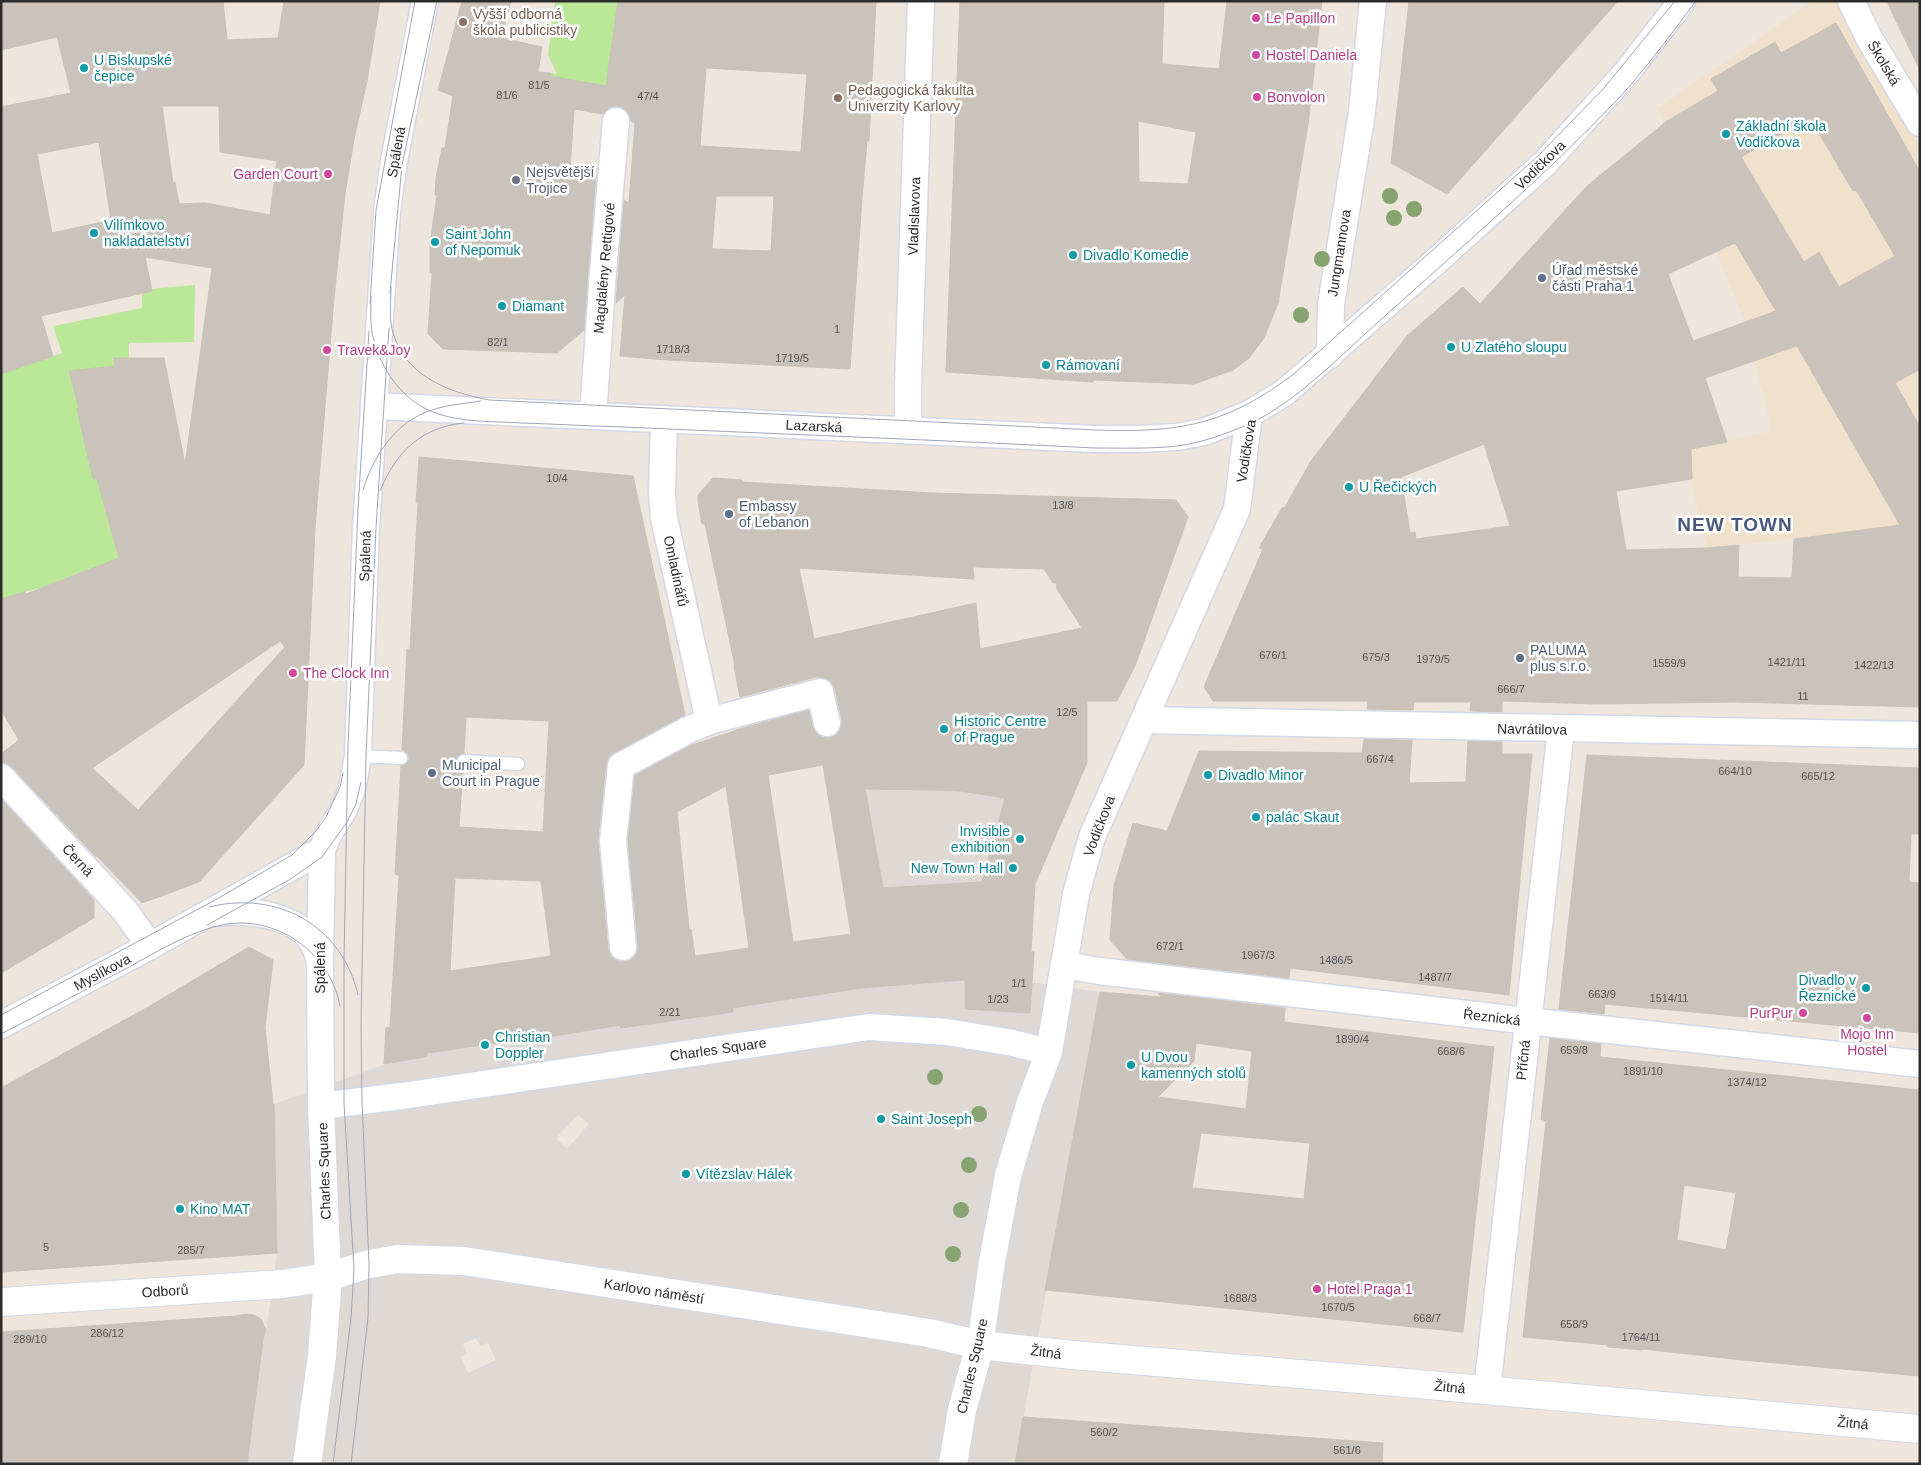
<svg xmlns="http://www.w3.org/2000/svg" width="1921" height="1465" viewBox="0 0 1921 1465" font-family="Arial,sans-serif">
<rect width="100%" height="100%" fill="#eee5dd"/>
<!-- education -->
<path fill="#f0e1cc" d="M1813,1H1836L1920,146V525L1707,548L1697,511L1692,479L1691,449L1772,431L1745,322L1658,108Z"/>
<!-- green -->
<path fill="#bae798" d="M555,1H618L606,86L550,76V73L557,74L548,55Z
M195,285L194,342L129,343V358H114L115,366L69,372L79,408L93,479H97L121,563L81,572L46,586L1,599V374L62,353L53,326L142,308V293L151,291V289Z"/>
<!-- plaza -->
<path fill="#ded9d5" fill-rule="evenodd" d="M865,789L936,790L961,791L1005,798L982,882L883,888Z
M973,979L1029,982L1100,992L1015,1464H247L262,1344H260L266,1332L277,1253L274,1104L392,1062L427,1056V1053L511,1042V1043L620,1025L621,1028L732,1012V1008L861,988ZM578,1115L589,1124L567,1149L556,1138ZM476,1338L480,1346L488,1343L496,1360L468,1373L460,1357L467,1354L463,1344Z"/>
<!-- building -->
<path fill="#c9c3bc" stroke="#cac1b7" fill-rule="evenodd" d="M1,1H223L227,40L278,38L284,1H380L367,81L354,139L345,194L334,298L315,528L304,765L199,882L142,903L96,855V857L12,767L6,763L1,762V754L19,740L1,710V599L25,592L26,594L119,558L97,479H93L77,409L79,408L69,371L115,366L114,358H164L185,465L212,268L145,257L152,291L41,316L53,356L1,374V107L71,93L57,37L1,50ZM162,106H219L220,152L277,161L270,215L205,203L179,204L175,182L173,183ZM99,142L111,220L52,233L37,154ZM280,641L285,647L138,810L92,768Z
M462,1H511L501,38L542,47L538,72L550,73V76L606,86L618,1H876L869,141H867L862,198L850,369L667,360L620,356L625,295L616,303L624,200L629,203L635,123L631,121L629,114L625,109L617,106L609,108L603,114L574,109L570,170L593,172L596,175L584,330L557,353L443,349L428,334L432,273L430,272V244L437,195H435L436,178L442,148H445L453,96L438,90ZM706,68L807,74L801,152L700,146ZM716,196H774L771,251L712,249Z
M960,1H1164L1162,64L1219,69L1227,1H1322L1308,124L1278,303L1264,338L1249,358L1233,370L1194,384L1093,380V382L946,372ZM1138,121L1196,132L1188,184L1139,182Z
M1409,1H1618L1447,194L1391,163Z
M1887,1H1920V70L1895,19Z
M1836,23L1920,172V369L1895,383L1920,427V707L1736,702L1597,704L1502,701V712L1470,711L1471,702H1414L1413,710L1367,709L1368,701H1213L1204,687L1263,549L1259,548L1282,508L1285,507L1311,461L1407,336L1463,287L1480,304L1587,186L1667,121L1718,91L1711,79L1775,42L1781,53ZM1810,118L1853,191L1856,190L1895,256L1839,287L1819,252L1804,262L1741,157ZM1735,243L1776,311L1693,341L1668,274ZM1797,346L1900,525L1794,539L1792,578L1738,577L1739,545L1707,548L1626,550L1616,491L1692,479L1691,449L1727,442L1705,378ZM1484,444L1510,526L1416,539L1415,532L1410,533L1401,477Z
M419,457L633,476L685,715L614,753L609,757L606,764L598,842L608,948L611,956L617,961L624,962L632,959L637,953L638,946L628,841L635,775L692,745L746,727L809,710L813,727L816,733L822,737H831L837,734L841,727L842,720L835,689L831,682L825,678L816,677L740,697L734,666H735L705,524H702L698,501V495L713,478L742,480V482L933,493L1176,500L1188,517L1135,666L1117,701H1087V763L1035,884L1031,952H1034L1030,1013L965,1009V980L936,982L861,988L732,1008L733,1012L621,1028L620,1025L511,1043V1041L427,1053V1056L419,1058L384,1064L386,1027L390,1028L399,875L395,874L401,766L405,765L409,759L408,754L402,750L407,649H410L418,503H416ZM973,567L1044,569L1053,583H1056L1057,589L1082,628L980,649L976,603L814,639L799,568L974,579ZM466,717L549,721L543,832L459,827L463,769L457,765L456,760L458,756L464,753ZM823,765L851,934L793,942L768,775ZM726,786L749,948L695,956L691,929H689L677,812ZM865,789L936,790L961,791L1005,798L982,882L883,888ZM455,878L541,881L551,956L450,971Z
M1364,739L1412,740L1409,783L1466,782L1468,741L1502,742V754H1532L1509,995L1290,968L1289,978L1127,959L1110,940L1114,885L1133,823L1167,831L1199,751L1362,753Z
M1587,755L1920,768V834H1911L1909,882L1920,883V1033L1605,1004L1604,1014L1559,1009Z
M1,799L94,900V918L1,973Z
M249,947L273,960L265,1027L273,1104H274L277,1253L1,1272V1088L150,1006Z
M1100,992L1161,997L1158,993L1285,1008L1284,1022L1494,1047L1463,1332L1045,1290ZM1196,1043L1252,1051L1246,1109L1158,1097L1194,1061ZM1201,1133L1310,1143L1304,1199L1192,1188Z
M1550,1038L1601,1044L1600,1057L1920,1090V1376L1743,1360L1643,1349V1350L1608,1347V1345L1523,1337L1546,1121L1541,1119ZM1684,1185L1736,1193L1726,1250L1677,1240Z
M246,1314L254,1315L261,1319L266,1330L263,1339L247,1464H1V1332L236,1316Z
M1023,1417L1383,1443L1382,1464H1015Z"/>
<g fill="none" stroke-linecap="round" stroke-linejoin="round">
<!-- service casing -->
<g stroke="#d2d8e5" stroke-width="15">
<path id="service" d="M358,756L401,758
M464,761L518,764"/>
</g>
<!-- minor casing -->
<g stroke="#d2d8e5" stroke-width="29">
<path id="minor" d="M1851,1L1868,36L1920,123
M1330,355L1331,305L1362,112L1373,1
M374,406L1095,439H1140L1177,437L1204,432L1249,414L1284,393L1434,263L1545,163L1627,72L1682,1
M593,416L603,272L616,121
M664,419L662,493L664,518L709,721L820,692L827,723
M908,430V385L921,1
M1144,720L1920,735
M1,777L125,911L150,946
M216,913C246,909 296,914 313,943C316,948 318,955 320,961
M623,947L613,841L621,766L686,731L709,721
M1065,965L1099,971L1528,1021L1920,1064
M1,1025L150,946L322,850
M321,1106L402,1096L869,1027L947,1032L1013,1043L1049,1052
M328,1277L321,1106L320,962L322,850L329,833L343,811L352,789L358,756L366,527L387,211L394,161L425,1
M980,1345L992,1262L1008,1176L1030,1102L1049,1052L1076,894L1092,837L1237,509L1249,414
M1487,1390L1561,729"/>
</g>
<!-- tertiary casing -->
<g stroke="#d2d8e5" stroke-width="30">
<path id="tertiary" d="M1,1302L283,1284L328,1277
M953,1464L962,1410L980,1345"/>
</g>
<!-- secondary casing -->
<g stroke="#d2d8e5" stroke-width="30">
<path id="secondary" d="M307,1464L322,1356L328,1277L369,1264L398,1259L464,1261L929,1333L980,1345L1073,1355L1384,1381L1920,1429"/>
</g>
<!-- service -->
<use href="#service" stroke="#fff" stroke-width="12"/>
<!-- minor -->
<use href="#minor" stroke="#fff" stroke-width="26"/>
<!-- tertiary -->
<use href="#tertiary" stroke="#fff" stroke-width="28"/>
<!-- secondary -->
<use href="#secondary" stroke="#fff" stroke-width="28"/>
<!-- tram -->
<path stroke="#a0a5b7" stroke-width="1" d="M391,287C391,300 389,316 392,329C403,375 447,392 489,400L1095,430C1179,433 1228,425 1296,372L1538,156L1604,88L1675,1
M390,293L402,165L437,1
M371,296C371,308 370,321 372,332C378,363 397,394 426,409C455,423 490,421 522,423C555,424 589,426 623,427C780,434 938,440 1095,448C1122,448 1150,449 1177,446C1201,443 1225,434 1247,425C1298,402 1346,350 1387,314C1465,244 1546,175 1618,99C1646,69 1671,34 1696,1
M370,303L376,210L415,1
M363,490C372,459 393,426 424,413C442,405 462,404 481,401
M380,491C396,452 421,427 464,423
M209,907C277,890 342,925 358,995
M207,925L289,880L322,857L347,822L356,804L361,782
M1,1015L217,899L292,855L316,831L326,817L340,787L343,773
M1,1034C44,1012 86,989 129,967C158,951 189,932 222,925C276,914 330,952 340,1006
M333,1464L351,1318L354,1269L344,1103V960L348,746L358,509L369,331
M351,1464L368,1318L369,1264L362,1101L361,1025L366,756L376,528L389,328"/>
</g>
<!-- trees -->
<g fill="#87a370">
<circle cx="1390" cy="196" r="8"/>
<circle cx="1414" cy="209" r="8"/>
<circle cx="1394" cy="218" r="8"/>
<circle cx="1322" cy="259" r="8"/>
<circle cx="1301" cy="315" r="8"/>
<circle cx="935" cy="1077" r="8"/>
<circle cx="979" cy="1114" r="8"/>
<circle cx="969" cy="1165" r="8"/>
<circle cx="961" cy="1210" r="8"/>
<circle cx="953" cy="1254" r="8"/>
</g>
<!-- markers -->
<g fill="#d1479c" stroke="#fff" stroke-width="2">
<circle cx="1256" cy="18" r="5"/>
<circle cx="1256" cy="55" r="5"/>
<circle cx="1257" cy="97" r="5"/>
<circle cx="328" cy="174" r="5"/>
<circle cx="327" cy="350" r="5"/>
<circle cx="293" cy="673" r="5"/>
<circle cx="1803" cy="1013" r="5"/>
<circle cx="1867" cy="1018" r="5"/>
<circle cx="1317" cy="1289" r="5"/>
</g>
<g fill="#8d6e63" stroke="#fff" stroke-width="2">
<circle cx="463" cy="22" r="5"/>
<circle cx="838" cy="98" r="5"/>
</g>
<g fill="#0f9aa8" stroke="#fff" stroke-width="2">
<circle cx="84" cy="68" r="5"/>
<circle cx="1726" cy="134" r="5"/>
<circle cx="94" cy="233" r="5"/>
<circle cx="435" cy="242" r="5"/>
<circle cx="1073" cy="255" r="5"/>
<circle cx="502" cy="306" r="5"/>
<circle cx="1451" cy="347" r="5"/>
<circle cx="1046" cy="365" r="5"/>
<circle cx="1349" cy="487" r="5"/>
<circle cx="944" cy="729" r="5"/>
<circle cx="1208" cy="775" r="5"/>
<circle cx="1256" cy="817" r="5"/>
<circle cx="1020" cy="839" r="5"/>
<circle cx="1013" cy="868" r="5"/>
<circle cx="1866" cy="988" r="5"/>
<circle cx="485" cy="1045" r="5"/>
<circle cx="1131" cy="1065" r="5"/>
<circle cx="881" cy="1119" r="5"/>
<circle cx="686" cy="1174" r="5"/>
<circle cx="180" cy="1209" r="5"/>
</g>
<circle fill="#6b7280" stroke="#fff" stroke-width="2" cx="516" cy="180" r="5"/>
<g fill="#5c6f8a" stroke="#fff" stroke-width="2">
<circle cx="1542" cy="278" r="5"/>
<circle cx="729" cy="514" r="5"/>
<circle cx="1520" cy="658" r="5"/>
<circle cx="432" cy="773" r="5"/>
</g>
<g text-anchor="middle" stroke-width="5" stroke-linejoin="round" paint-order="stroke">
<!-- number labels -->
<g font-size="11" fill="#535250">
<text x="539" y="89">81/5</text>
<text x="507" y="99">81/6</text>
<text x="648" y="100">47/4</text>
<text x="837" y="333">1</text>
<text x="498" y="346">82/1</text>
<text x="673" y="353">1718/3</text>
<text x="792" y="362">1719/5</text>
<text x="557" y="482">10/4</text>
<text x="1063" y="509">13/8</text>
<text x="1273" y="659">676/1</text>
<text x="1376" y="661">675/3</text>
<text x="1433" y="663">1979/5</text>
<text x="1787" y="666">1421/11</text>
<text x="1669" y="667">1559/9</text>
<text x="1874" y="669">1422/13</text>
<text x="1511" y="693">666/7</text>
<text x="1803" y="700">11</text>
<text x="1067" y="716">12/5</text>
<text x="1380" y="763">667/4</text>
<text x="1735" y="775">664/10</text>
<text x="1818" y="780">665/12</text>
<text x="1170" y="950">672/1</text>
<text x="1258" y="959">1967/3</text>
<text x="1336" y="964">1486/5</text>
<text x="1435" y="981">1487/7</text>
<text x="1019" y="987">1/1</text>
<text x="1602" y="998">663/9</text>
<text x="1669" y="1002">1514/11</text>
<text x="998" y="1003">1/23</text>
<text x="670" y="1016">2/21</text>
<text x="1352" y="1043">1890/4</text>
<text x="1574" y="1054">659/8</text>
<text x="1451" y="1055">668/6</text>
<text x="1643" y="1075">1891/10</text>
<text x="1747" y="1086">1374/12</text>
<text x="46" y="1251">5</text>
<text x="191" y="1254">285/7</text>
<text x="1240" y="1302">1688/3</text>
<text x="1338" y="1311">1670/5</text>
<text x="1427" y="1322">668/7</text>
<text x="1574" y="1328">658/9</text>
<text x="107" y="1337">286/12</text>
<text x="1641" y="1341">1764/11</text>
<text x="30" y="1343">289/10</text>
<text x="1104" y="1436">560/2</text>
<text x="1347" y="1454">561/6</text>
</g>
<!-- education labels -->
<g font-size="14" fill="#785e54" stroke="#fff" text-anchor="start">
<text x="473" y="19">Vyšší odborná<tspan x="473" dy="16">škola publicistiky</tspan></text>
<text x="848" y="95">Pedagogická fakulta<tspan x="848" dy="16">Univerzity Karlovy</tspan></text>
</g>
<!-- hotel labels -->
<g font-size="14" fill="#b23c85" stroke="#fff" text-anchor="start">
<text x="1266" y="23">Le Papillon</text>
<text x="1266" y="60">Hostel Daniela</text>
<text x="1267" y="102">Bonvolon</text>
<text x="318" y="179" text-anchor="end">Garden Court</text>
<text x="337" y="355">Travek&amp;Joy</text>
<text x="303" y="678">The Clock Inn</text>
<text x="1793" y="1018" text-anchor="end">PurPur</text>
<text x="1867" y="1039" text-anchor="middle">Mojo Inn<tspan x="1867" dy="16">Hostel</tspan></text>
<text x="1327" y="1294">Hotel Praga 1</text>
</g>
<!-- culture labels -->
<g font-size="14" fill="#0d838f" stroke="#fff" text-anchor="start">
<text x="94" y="65">U Biskupské<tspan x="94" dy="16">čepice</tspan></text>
<text x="1736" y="131">Základní škola<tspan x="1736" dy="16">Vodičkova</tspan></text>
<text x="104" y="230">Vilímkovo<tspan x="104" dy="16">nakladatelství</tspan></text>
<text x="445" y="239">Saint John<tspan x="445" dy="16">of Nepomuk</tspan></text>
<text x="1083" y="260">Divadlo Komedie</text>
<text x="512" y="311">Diamant</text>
<text x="1461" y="352">U Zlatého sloupu</text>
<text x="1056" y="370">Rámovaní</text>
<text x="1359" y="492">U Řečických</text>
<text x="954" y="726">Historic Centre<tspan x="954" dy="16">of Prague</tspan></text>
<text x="1218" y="780">Divadlo Minor</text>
<text x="1266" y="822">palác Skaut</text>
<text x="1010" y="836" text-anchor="end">Invisible<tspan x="1010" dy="16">exhibition</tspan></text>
<text x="1003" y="873" text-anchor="end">New Town Hall</text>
<text x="1856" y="985" text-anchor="end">Divadlo v<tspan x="1856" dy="16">Řeznické</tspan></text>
<text x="495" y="1042">Christian<tspan x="495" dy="16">Doppler</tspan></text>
<text x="1141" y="1062">U Dvou<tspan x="1141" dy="16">kamenných stolů</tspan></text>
<text x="891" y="1124">Saint Joseph</text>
<text x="696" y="1179">Vítězslav Hálek</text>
<text x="190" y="1214">Kino MAT</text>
</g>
<!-- street labels -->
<g font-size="14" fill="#2c2c2c" stroke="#fff">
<text transform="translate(1884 63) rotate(59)" y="5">Školská</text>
<text transform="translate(396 152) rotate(-80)" y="5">Spálená</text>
<text transform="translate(1540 165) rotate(-44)" y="5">Vodičkova</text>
<text transform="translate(914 216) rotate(-88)" y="5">Vladislavova</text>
<text transform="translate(1339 253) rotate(-81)" y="5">Jungmannova</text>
<text transform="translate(604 268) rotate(-85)" y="5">Magdalény Rettigové</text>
<text transform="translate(814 426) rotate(3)" y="5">Lazarská</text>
<text transform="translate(1246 451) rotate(-81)" y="5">Vodičkova</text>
<text transform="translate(365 556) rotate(-88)" y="5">Spálená</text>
<text transform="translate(676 571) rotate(78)" y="5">Omladinářů</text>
<text transform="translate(1532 729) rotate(1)" y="5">Navrátilova</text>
<text transform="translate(1099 826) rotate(-69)" y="5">Vodičkova</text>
<text transform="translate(78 860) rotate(47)" y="5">Černá</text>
<text transform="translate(320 968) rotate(-90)" y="5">Spálená</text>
<text transform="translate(102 972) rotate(-28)" y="5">Myslíkova</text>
<text transform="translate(1492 1017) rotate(7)" y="5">Řeznická</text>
<text transform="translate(718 1049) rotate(-8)" y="5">Charles Square</text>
<text transform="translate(1523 1060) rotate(-84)" y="5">Příčná</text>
<text transform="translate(324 1171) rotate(-92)" y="5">Charles Square</text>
<text transform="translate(165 1291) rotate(-4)" y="5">Odborů</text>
<text transform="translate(654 1291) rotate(9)" y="5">Karlovo náměstí</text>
<text transform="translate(1046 1352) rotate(7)" y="5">Žitná</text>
<text transform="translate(972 1366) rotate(-77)" y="5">Charles Square</text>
<text transform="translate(1450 1387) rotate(5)" y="5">Žitná</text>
<text transform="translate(1853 1423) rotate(5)" y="5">Žitná</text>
</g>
<!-- worship labels -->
<g font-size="14" fill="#5b616d" stroke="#fff" text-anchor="start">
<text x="526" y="177">Nejsvětější<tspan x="526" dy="16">Trojice</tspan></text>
</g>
<!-- service labels -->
<g font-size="14" fill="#4e5e75" stroke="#fff" text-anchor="start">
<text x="1552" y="275">Úřad městské<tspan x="1552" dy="16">části Praha 1</tspan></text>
<text x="739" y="511">Embassy<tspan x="739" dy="16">of Lebanon</tspan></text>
<text x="1530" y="655">PALUMA<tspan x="1530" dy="16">plus s.r.o.</tspan></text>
<text x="442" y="770">Municipal<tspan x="442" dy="16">Court in Prague</tspan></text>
</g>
<!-- district labels -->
<g font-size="19" font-weight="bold" letter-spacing="1" fill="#49587f" stroke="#fff">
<text x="1735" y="531">NEW TOWN</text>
</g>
</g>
<!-- border -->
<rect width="1921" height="1465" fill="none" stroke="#2c2c2c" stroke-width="5"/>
</svg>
